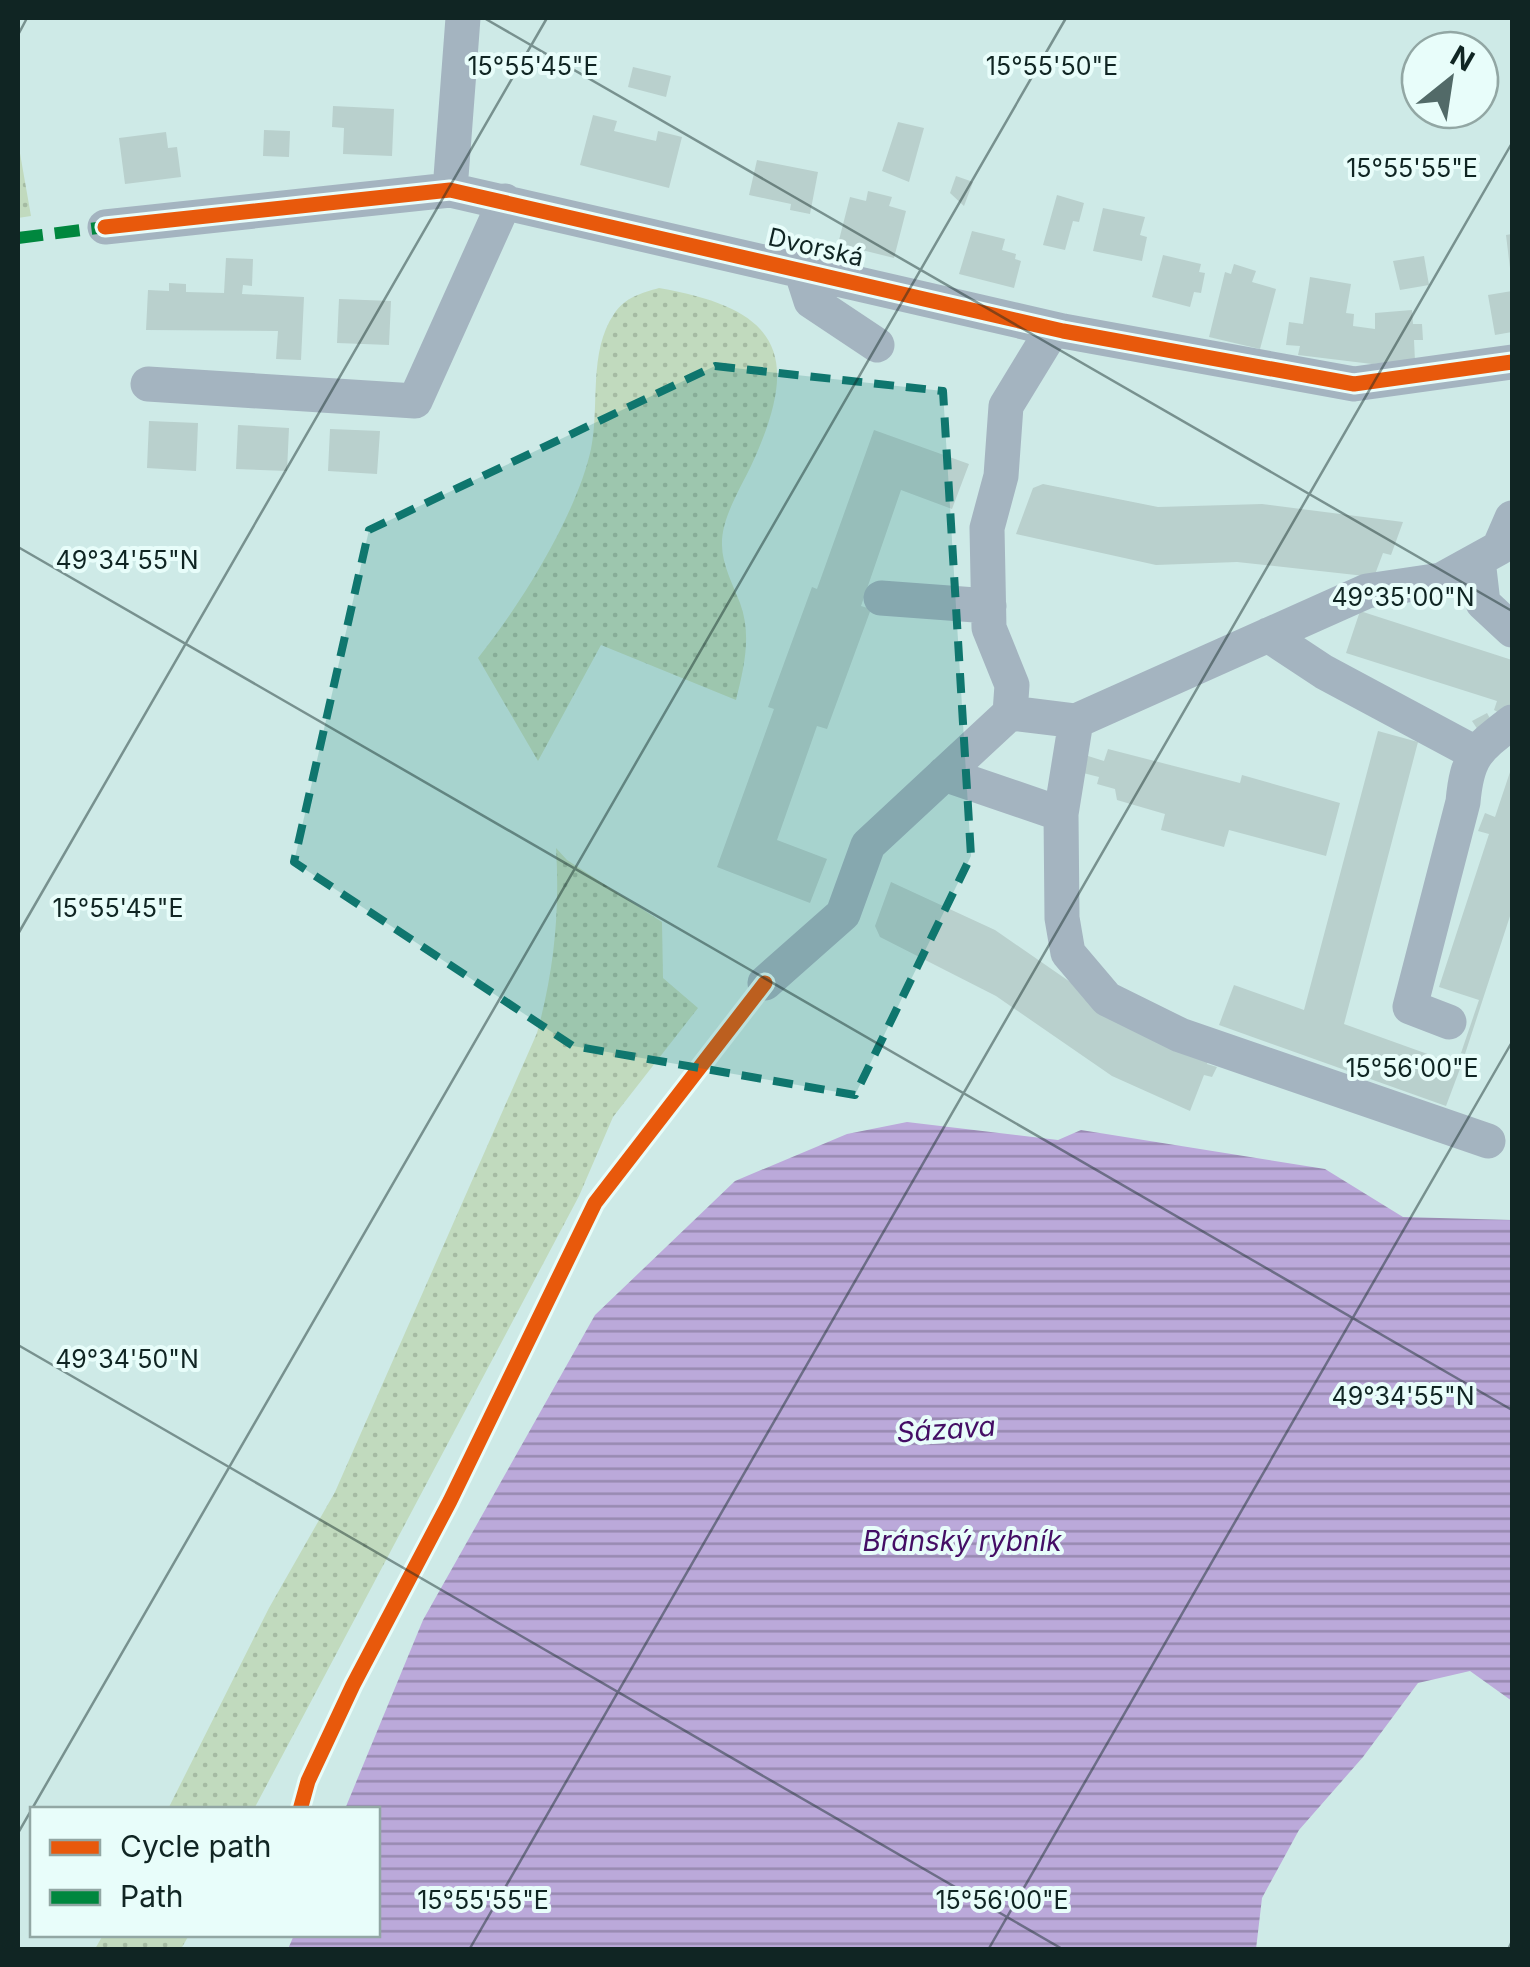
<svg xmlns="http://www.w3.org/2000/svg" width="1530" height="1967" viewBox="0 0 1530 1967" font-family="Inter,sans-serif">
<defs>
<pattern id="grass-dots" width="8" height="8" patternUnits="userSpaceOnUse" patternTransform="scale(2.5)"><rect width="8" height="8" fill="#c1dabe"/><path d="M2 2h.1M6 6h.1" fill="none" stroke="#a5bba3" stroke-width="1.8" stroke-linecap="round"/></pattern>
<pattern id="water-rules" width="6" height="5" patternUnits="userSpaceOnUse" patternTransform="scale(2.5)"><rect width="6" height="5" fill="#bba9da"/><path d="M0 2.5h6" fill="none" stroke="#9789b0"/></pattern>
</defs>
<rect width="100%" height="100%" fill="#ceeae7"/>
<!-- grass -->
<path fill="url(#grass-dots)" d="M18,142L31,216L18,218Z
M659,288C780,309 803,354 751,466C740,489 721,519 722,545C722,564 733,585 740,603C752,635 744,668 736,700L601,645L538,761L478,658C520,606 577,514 591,449C600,406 588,352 614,314C625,297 642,293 659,288Z
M556,848L567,860L662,922L663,978L698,1008L613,1117L579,1196L254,1809H168L269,1608L335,1492L537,1033C554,971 560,912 556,848Z
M103,1935V1934L189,1935L181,1949H95Z"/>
<!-- water -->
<path fill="url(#water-rules)" d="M907,1122L1058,1140L1081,1130L1325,1169L1403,1217L1512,1220V1701L1470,1671L1418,1683L1363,1757L1299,1830L1262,1898L1256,1949C1203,1950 1151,1944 1099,1950L288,1949L294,1935L378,1934V1810L345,1809L423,1620L595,1315L735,1181L847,1134Z"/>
<!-- building -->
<path fill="#b9d0cd" d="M633,67L671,76L666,97L628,87Z
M333,106L394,109L392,156L343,154L344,128L332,127Z
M593,115L617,121L614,131L656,141L658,131L682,137L669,188L580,165Z
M898,122L924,128L909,182L882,171Z
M264,130L290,131L289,157L263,156Z
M166,132L168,148L177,147L181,177L125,184L119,138Z
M757,160L818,172L810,214L790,210L791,204L749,195Z
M956,176L973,182L964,206L950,193Z
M868,191L892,197L889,206L906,211L894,258L838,244L850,197L866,201Z
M1057,195L1084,203L1079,222L1073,221L1065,250L1043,245Z
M1103,208L1145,217L1140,235L1147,237L1142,261L1093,251Z
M972,231L1005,239L1002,250L1016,254L1015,259L1021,261L1014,288L959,274Z
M1512,234V268H1510L1506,235Z
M1163,255L1201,264L1199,272L1205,273L1201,293L1194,292L1190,307L1152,297Z
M1424,256L1429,285L1400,290L1393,261Z
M226,258L253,259L252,286L243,285L242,294L304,297L301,360L276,359L278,331L146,330L148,290L169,291V283L186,284V292L224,293Z
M1234,264L1256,271L1252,282L1276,289L1260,349L1209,337L1225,272L1231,274Z
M1310,277L1351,284L1346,313L1354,314L1353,326L1375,329V313L1412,310L1413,324H1422L1423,340H1414L1415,361L1372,364L1298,355L1300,346L1286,345L1289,322L1303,324Z
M1512,291V332L1495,335L1488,295Z
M339,299L391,301L389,345L337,343Z
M149,421L198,423L196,471L147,468Z
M238,425L289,428L287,471L236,469Z
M330,429L380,431L377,474L328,471Z
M874,430L969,464L952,509L901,490L861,606L871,609L827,729L817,726L777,840L827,859L810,903L717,867L774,709L768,707L812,587L817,589Z
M1043,484L1158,507L1262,504L1403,522L1391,555L1383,553L1374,577L1237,562L1156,565L1016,534L1033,488Z
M1360,611L1512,660V715L1509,718L1494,710L1497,701L1346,653Z
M1487,713L1492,722L1478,730L1472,721Z
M1378,731L1418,742L1344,1024L1461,1066L1446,1106L1219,1025L1234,985L1304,1010Z
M1108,749L1240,783L1242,775L1340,803L1326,856L1229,830L1224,847L1161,830L1165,814L1117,800L1115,789L1097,784L1099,777L1083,773L1088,756L1104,761Z
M1512,766V910L1465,1054L1461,1053L1479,1000L1439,987L1489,834L1478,831L1485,813L1495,817Z
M891,882L995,930L1115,1013L1209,1059L1207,1064L1217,1067L1212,1077L1204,1075L1190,1111L1112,1076L996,996L880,937L875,926Z"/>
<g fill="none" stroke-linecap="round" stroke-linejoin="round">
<!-- minor -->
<path stroke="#a4b4c0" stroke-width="35" d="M450,190L463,18
M105,227L450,190L1063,331L1354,384L1512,362
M801,270L811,301L877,345
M148,384L415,401L505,201
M1478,560L1483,603L1512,630
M881,598L989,606
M1268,635L1324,672L1475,753
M1010,713L1012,685L989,628L987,528L1001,476L1006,406L1053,329
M1076,721L1061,814L1062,918L1068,953L1107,999L1180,1035L1488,1141
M944,774L1061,814
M765,983L843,914L868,845L1010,713L1076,721L1367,591L1441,580L1499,548L1512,518
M1449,1022L1410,1007L1463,802C1467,756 1477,749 1512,722"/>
<!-- quiet -->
<path stroke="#00873e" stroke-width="12" stroke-dasharray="25 12" stroke-linecap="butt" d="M18,238L105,227"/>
<!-- cycleway casing -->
<g stroke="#e8fdfa" stroke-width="21">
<path id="cycleway" d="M105,227L450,190L1063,331L1354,384L1512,362
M300,1810L308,1781L353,1685L450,1501L595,1203L765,983"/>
</g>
<!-- cycleway -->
<use href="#cycleway" stroke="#e8590c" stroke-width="15"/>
</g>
<!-- marked area -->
<path fill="#0f766e" fill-opacity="0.2" stroke="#0f766e" stroke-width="8" stroke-dasharray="20 12" stroke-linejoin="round" d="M715,366L943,391L971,856L855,1095L573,1046L294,862L369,530Z"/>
<!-- ticks -->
<path fill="none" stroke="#102523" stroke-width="2.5" stroke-opacity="0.45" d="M484,18L1512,611M18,35L27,18M18,547L1512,1410M18,934L547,18M18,1345L1064,1950M18,1833L1066,18M469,1950L1512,143M988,1950L1512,1042M1508,1950L1512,1941"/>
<g text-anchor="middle" stroke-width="8" stroke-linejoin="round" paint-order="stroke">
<!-- street labels -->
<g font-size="25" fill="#102523" stroke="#e8fdfa">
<text transform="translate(816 247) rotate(13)" y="9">Dvorská</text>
</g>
<!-- water labels -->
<g font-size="28" font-style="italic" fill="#440e65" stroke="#e8fdfa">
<text transform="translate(946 1429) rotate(-4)" y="10">Sázava</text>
<text x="962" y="1551">Bránský rybník</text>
</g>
</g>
<g font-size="25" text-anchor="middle" fill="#102523" stroke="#e8fdfa" stroke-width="8" stroke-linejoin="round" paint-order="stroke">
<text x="533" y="75">15°55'45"E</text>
<text x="1052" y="75">15°55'50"E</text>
<text x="1412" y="177">15°55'55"E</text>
<text x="127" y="569">49°34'55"N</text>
<text x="1403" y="606">49°35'00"N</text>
<text x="118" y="917">15°55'45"E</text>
<text x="1412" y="1077">15°56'00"E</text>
<text x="127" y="1368">49°34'50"N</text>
<text x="1403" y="1405">49°34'55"N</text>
<text x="483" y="1909">15°55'55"E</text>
<text x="1002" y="1909">15°56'00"E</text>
</g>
<!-- border -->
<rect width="1530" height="1967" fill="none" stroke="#102523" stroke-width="40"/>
<!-- legend -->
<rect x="30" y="1807" width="350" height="130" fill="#e8fdfa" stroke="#92a7a4" stroke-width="2.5"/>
<rect x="50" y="1840" width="50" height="15" fill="#e8590c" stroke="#92a7a4" stroke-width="2.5"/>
<text x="120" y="1857" font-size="30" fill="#102523">Cycle path</text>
<rect x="50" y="1890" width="50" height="15" fill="#00873e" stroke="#92a7a4" stroke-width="2.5"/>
<text x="120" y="1907" font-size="30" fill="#102523">Path</text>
<!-- north arrow -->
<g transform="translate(1450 80) rotate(30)"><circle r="48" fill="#e8fdfa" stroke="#92a7a4" stroke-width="2.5"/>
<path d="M0-8L18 38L0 25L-18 38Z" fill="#526a68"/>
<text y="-15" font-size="28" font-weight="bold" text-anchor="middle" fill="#102523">N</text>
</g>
</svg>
